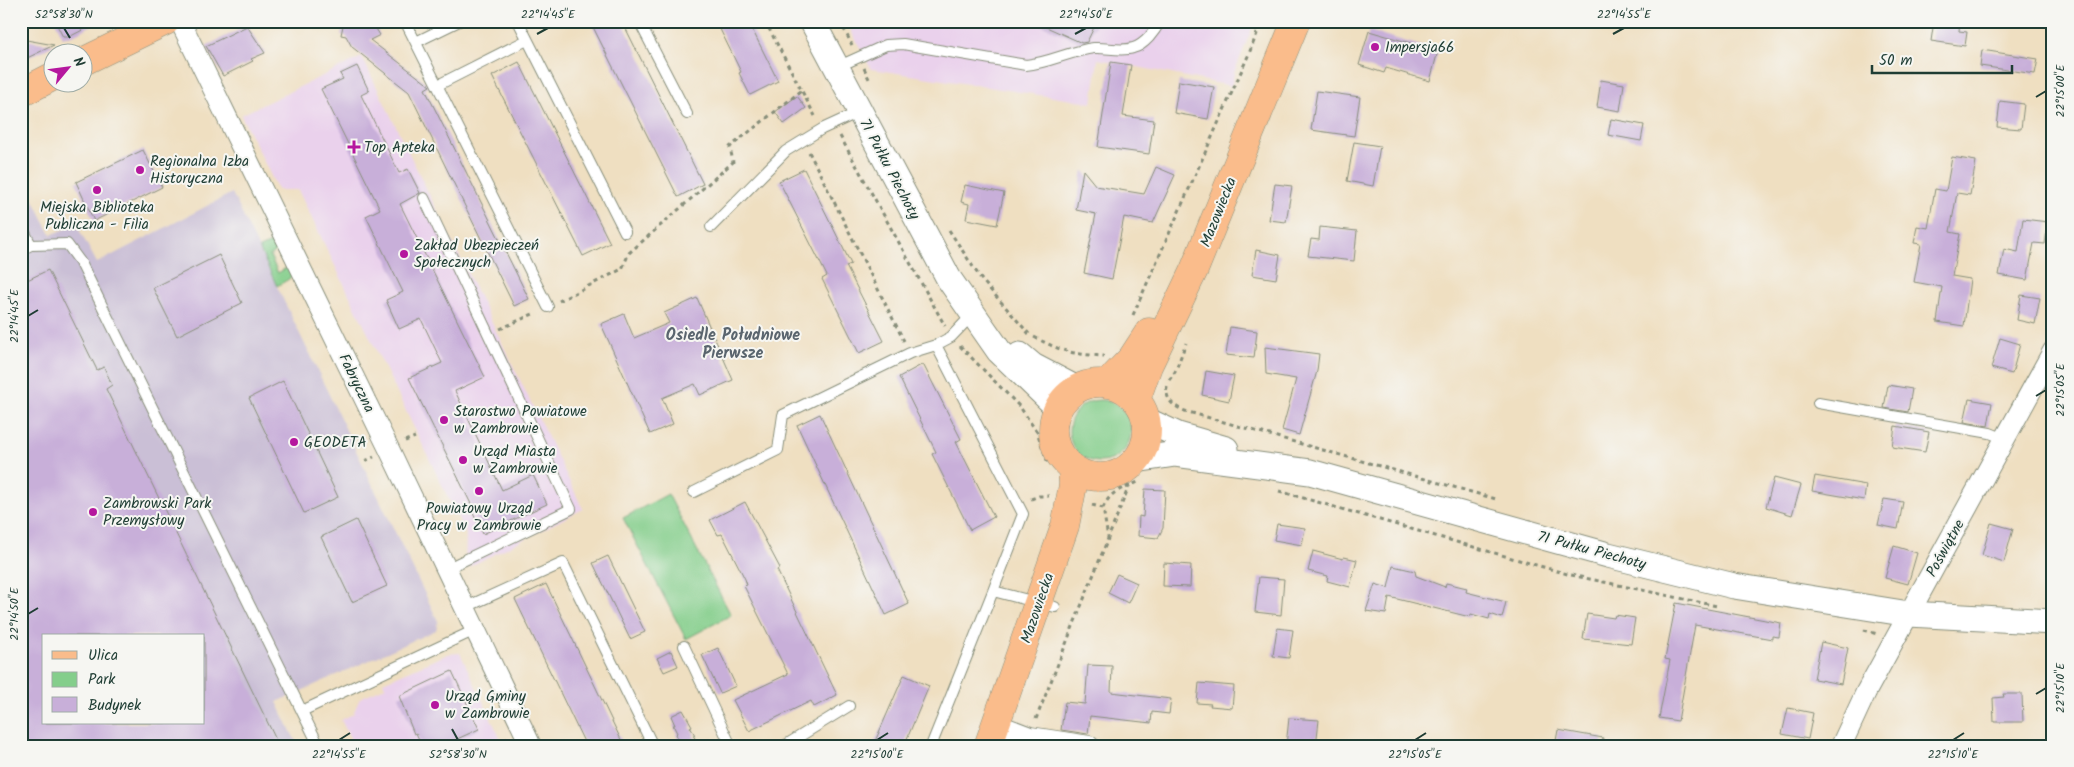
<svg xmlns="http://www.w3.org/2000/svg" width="2074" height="767" viewBox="0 0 2074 767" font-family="Kalam,sans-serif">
<rect width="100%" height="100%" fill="#f6f6f2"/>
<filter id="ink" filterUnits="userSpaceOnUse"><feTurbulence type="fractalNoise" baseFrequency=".02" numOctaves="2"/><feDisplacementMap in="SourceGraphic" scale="10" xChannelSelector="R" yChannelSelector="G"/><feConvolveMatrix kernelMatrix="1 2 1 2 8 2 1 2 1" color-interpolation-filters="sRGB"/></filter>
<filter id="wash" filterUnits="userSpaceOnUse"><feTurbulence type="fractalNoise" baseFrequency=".0096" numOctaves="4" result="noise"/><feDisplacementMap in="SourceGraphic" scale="20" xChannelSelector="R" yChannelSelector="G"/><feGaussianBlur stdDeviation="1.12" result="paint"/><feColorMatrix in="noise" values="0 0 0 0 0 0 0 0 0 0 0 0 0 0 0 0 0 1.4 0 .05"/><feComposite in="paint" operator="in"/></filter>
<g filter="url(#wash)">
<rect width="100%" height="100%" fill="#efdfc1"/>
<!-- built -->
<path fill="#ead1ec" d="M846,21H1255L1234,73L1231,86L1098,59L1092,103L871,69Z
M362,57L583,509L465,569L466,534L298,190H278L241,115Z
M460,653L504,746H354L341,720L353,714L360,698L385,687L383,682L448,654Z"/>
<!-- industrial -->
<path fill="#cabfd6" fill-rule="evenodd" d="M21,174L51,235L76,224L97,263L232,193L438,621L436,630L277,702L298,746H21ZM44,636H204V723H44Z"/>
<!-- green -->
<path fill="#84ce8b" stroke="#528660" d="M274,242L280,243V248L270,256L278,273L286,268L294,271L289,279L277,286L259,248Z
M1069 431a31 31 0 1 1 62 0a31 31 0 1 1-62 0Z
M668,494L731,615L686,639L623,518Z"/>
<g id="blocks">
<!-- building -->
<path fill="#c8afd9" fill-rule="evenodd" d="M55,21H100L69,37H63Z
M344,21H371L380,35L370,40L430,86L425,89L529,299L514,306L409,92L352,47L346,36L341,35Z
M590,21H622L703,184L678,197Z
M716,21H748L778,81L750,95L739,73L741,72Z
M1033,21H1097L1087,42L1082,43Z
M1934,21H1960L1959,31L1967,32L1965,46L1931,41Z
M247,26L265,53L251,59L253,61L223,76L206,46Z
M1369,31L1438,51L1430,81L1386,68L1384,73L1359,65Z
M21,39L54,45L21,61Z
M1982,50L2038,59L2035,74L1980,66Z
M519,62L610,243L583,256L492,76Z
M1111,62L1131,65L1123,116L1154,120L1149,154L1098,147Z
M357,66L369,91L361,95L399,173L408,169L420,193L400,204L485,377L455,391L502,490L533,475L547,504L483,534L469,505L471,504L409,378L442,363L421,319L399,329L386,300L403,292L366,216L380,209L321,89L343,79L340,74Z
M1601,80L1624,84L1620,111L1597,107Z
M1179,81L1214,87L1208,119L1174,113Z
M1317,91L1360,97L1354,136L1311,130Z
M797,96L806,108L784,124L775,112Z
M2000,101L2024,104L2021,129L1997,127Z
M1611,119L1644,125L1641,141L1608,135Z
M1354,142L1380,146L1373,186L1347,181Z
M143,150L162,187L94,221L76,182Z
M1952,157L1976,161L1970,195L1957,193L1950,232L1960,234L1952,276L1970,279L1964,326L1937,322L1942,287L1914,282L1921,244L1914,243L1917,226L1928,228L1935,189L1946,191Z
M1156,167L1175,175L1153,223L1124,217L1112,279L1084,273L1096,214L1076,210L1083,170L1096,186L1144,194Z
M804,169L851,264L846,266L884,341L859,353L822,279L827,276L779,181Z
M1275,184L1292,186L1286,222L1269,220Z
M965,185L1004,193L997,225L966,219L969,204L961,202Z
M2023,219L2048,222L2045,244L2034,243L2027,280L1999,275L2004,249L2018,252Z
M1320,227L1357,231L1354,261L1308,256L1311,239L1319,240Z
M1256,250L1280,255L1276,279L1252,275Z
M219,255L242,303L177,336L153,288Z
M48,270L97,370L104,367L112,385L106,389L279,746H21V283ZM44,636H204V723H44Z
M2021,295L2040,298L2035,324L2017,320Z
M697,298L733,380L700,395L695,384L662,398L673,424L650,434L601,324L624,314L634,338L669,323L664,313Z
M1230,327L1257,331L1254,358L1226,355Z
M2000,338L2020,344L2012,374L1991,368Z
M1265,347L1319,354L1317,371L1299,435L1282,430L1296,379L1266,374Z
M923,364L961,439L956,442L994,517L970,530L932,454L936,452L899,377Z
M1206,371L1234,376L1229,401L1202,395Z
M283,381L338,497L304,513L249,398Z
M1888,385L1912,389L1908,412L1884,408Z
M1969,399L1992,403L1988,426L1964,422Z
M820,414L909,604L886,615L797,425Z
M1895,426L1929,432L1925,452L1892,447Z
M1815,476L1866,485L1864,500L1812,491Z
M1774,478L1801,485L1792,515L1766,507Z
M1145,489L1165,490L1163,528L1158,538L1138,536L1139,516L1143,517Z
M1884,499L1903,502L1898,529L1878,525Z
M745,502L780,568L777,570L837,695L814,707L811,701L749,731L733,700L788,674L744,586L747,585L745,579L722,534L718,535L710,520Z
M356,520L387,586L352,602L321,537Z
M1991,523L2013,529L2004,562L1982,555Z
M1277,524L1305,528L1302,545L1274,540Z
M1894,546L1917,553L1908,584L1885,578Z
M1313,551L1343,559L1344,557L1357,560L1350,587L1327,581L1328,576L1308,571Z
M608,556L645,632L630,639L593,563Z
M1164,563L1191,565L1190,587L1163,586Z
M1393,566L1415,571L1416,576L1445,587L1446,583L1467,588L1466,592L1506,602L1502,618L1490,614L1489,619L1471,614L1470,617L1389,597L1386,614L1366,611L1375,584L1388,588Z
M1117,574L1137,583L1128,603L1108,593Z
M1259,577L1284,579L1281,615L1255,612Z
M546,584L624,746H586L515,599Z
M1676,603L1781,623L1779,637L1772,636V639L1695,625L1678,721L1659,718L1670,660L1665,659Z
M1587,614L1614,618L1615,615L1635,618L1631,644L1583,639Z
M1277,628L1293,630L1289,658L1273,656Z
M1821,642L1848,648L1841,684L1814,679Z
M718,648L736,686L720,693L702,655Z
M671,651L678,666L664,672L657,658Z
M1088,665L1112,666L1111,692L1171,699L1169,714L1152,712L1151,723L1090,716L1088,734L1061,730L1065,702L1085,704Z
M452,671L479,729L442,746H422L416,733L414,734L399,696Z
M904,675L929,686L904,746H873Z
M1199,683L1234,686L1232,708L1210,706L1211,704L1197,703Z
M2003,694H2022L2023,722H1994L1993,698L2004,697Z
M1788,708L1813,713L1808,739L1782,734Z
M683,710L692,726L690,727L695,735H693L699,746H681L676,734L677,733L673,725H675L671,716Z
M1289,718L1319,720L1316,746H1286Z
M1558,730L1603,738L1602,746H1555Z"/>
</g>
</g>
<g filter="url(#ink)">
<use href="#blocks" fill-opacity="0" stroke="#878e7a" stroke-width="1"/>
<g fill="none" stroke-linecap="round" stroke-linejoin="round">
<!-- service casing -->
<g stroke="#878e7a" stroke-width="12">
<path id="service" d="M405,21L548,307
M518,21L625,232
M639,21L687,114
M416,42L459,21
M837,67L886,45L903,44L1026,65C1049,63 1070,51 1094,48C1106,47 1121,52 1133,48C1145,45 1155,31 1160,21
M438,85L527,40
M424,198L571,509L446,569
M21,225L31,245
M711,227L786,151L822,129L859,112
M21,250L31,245L67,244L81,263L319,746
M936,345L1023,514L993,591
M1818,403L1990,433L2005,439
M694,492L778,450L783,415L910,353L936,345L951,337L973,314
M464,608L563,563L653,746
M684,646L731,746
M302,711L475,630
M784,746L849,706
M931,746L993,591L1055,607"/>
</g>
<!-- minor casing -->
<g stroke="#878e7a" stroke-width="22">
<path id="minor" d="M180,21L389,449L531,746
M996,724L1030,737L1089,746
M1841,746L1866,692L2053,351"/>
</g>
<!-- tertiary casing -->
<g stroke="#878e7a" stroke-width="27">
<path id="tertiary" d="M812,21L949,279L999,351L1058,408
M1020,355L1033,366L1077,389
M1146,420L1178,435L1226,449
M1136,460L1175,454L1310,472L1608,555L1734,586L1909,614L2053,622"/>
</g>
<!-- primary casing -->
<g stroke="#878e7a" stroke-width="29">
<path id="primary" d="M82,62L166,21
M21,93L52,77
M1053 430a47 47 0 1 1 94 0a47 47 0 1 1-94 0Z
M1107,384L1132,358L1149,332
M1136,400L1148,366L1194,270L1296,21
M988,746L1065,526L1073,485L1072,468"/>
</g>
<!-- path -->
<path stroke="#878e7a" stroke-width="3" stroke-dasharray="4 4" stroke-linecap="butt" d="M765,21L815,116
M840,21L852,45
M864,68L870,81
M840,136L945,326
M809,152L904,341
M949,230L981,279L1029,334
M559,301L622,269L629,253L733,162L730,147L801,91
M1133,315L1248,56L1262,21
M500,329L535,313
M1034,337C1063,352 1071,354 1104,356
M960,346L1020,407L1037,432L1049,466
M1169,380L1175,372L1186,343
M1167,386C1165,400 1173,406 1185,411L1496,499
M405,441L415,437
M365,461L374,457
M1279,491L1571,575L1717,606
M1031,499L1039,496H1049
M1092,505L1103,508L1108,538
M1103,508C1109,495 1115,491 1129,486
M1864,630L1877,634
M1036,719L1129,486L1138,482
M503,746L506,744L504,740L508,739"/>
<!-- service -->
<use href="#service" stroke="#fff" stroke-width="10"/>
<!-- minor -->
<use href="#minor" stroke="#fff" stroke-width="20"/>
<!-- tertiary -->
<use href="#tertiary" stroke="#fff" stroke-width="25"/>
<!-- primary -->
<use href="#primary" stroke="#fabc8b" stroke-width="28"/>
</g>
</g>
<!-- ticks -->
<path fill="none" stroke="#1f3d34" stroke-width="2" d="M64,28L70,38M537,34L548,28M1075,34L1086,28M1613,34L1624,28M2036,97L2046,91M28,316L38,310M2036,396L2046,390M28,614L38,608M2036,694L2046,688M452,729L458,740M339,740L350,733M877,740L888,733M1415,740L1426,733M1953,740L1964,733"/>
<!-- markers -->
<g fill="#b5179e" stroke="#f6f6f2" stroke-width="2">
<circle cx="1375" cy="47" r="5"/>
<path d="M351.5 139.5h5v5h5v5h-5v5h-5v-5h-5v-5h5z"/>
<circle cx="140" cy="170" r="5"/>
<circle cx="97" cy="190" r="5"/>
<circle cx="404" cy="254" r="5"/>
<circle cx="444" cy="420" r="5"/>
<circle cx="294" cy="442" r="5"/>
<circle cx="463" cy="460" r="5"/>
<circle cx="479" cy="491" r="5"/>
<circle cx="93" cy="512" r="5"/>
<circle cx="435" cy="705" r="5"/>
</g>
<g text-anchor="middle" stroke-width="4" stroke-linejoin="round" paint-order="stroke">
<!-- poi labels -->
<g font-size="15" fill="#1f3d34" stroke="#f6f6f2" text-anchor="start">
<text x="1385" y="52">Impersja66</text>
<text x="364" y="152">Top Apteka</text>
<text x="150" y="166">Regionalna Izba<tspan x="150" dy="17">Historyczna</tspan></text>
<text x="97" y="212" text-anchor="middle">Miejska Biblioteka<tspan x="97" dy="17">Publiczna - Filia</tspan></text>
<text x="414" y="250">Zakład Ubezpieczeń<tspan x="414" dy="17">Społecznych</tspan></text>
<text x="454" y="416">Starostwo Powiatowe<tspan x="454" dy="17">w Zambrowie</tspan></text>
<text x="304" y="447">GEODETA</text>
<text x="473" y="456">Urząd Miasta<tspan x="473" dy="17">w Zambrowie</tspan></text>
<text x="103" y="508">Zambrowski Park<tspan x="103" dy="17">Przemysłowy</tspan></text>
<text x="479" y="513" text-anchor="middle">Powiatowy Urząd<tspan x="479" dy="17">Pracy w Zambrowie</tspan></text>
<text x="445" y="701">Urząd Gminy<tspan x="445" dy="17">w Zambrowie</tspan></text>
</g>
<!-- street labels -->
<g font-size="15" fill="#1f3d34" stroke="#f6f6f2">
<text transform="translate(890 169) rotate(62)" y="5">71 Pułku Piechoty</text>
<text transform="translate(1218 212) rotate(-68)" y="5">Mazowiecka</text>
<text transform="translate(357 383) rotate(64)" y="5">Fabryczna</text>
<text transform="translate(1945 548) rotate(-61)" y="5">Poświątne</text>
<text transform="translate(1592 550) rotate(15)" y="5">71 Pułku Piechoty</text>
<text transform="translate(1037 608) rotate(-71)" y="5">Mazowiecka</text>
</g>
<!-- neighbourhood labels -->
<g font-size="16" font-weight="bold" fill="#5a656e" stroke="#f6f6f2">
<text x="733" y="340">Osiedle Południowe<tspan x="733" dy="18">Pierwsze</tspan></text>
</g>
</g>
<!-- margin -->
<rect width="2074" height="767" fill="none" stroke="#f6f6f2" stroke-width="55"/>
<!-- legend -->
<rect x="42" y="634" width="162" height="90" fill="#f6f6f2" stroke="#a0aca6"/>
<rect x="52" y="651" width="25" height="8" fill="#fabc8b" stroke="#a0aca6"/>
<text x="88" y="660" font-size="15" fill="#1f3d34">Ulica</text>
<rect x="52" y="672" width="25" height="15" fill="#84ce8b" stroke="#a0aca6"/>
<text x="88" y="684" font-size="15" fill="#1f3d34">Park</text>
<rect x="52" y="697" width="25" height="15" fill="#c8afd9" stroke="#a0aca6"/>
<text x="88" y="710" font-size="15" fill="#1f3d34">Budynek</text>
<!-- north arrow -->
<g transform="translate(68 68) rotate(61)"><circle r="24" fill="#f6f6f2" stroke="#a0aca6"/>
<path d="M0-4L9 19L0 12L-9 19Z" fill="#b5179e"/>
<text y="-8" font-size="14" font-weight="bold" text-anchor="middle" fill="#1f3d34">N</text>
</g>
<!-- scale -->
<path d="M1872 65v8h140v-8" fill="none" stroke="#1f3d34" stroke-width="2.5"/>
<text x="1879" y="65" font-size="15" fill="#1f3d34" stroke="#f6f6f2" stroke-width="4" paint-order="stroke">50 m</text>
<rect x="28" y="28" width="2018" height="712" fill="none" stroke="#1f3d34" stroke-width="2"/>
<g font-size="12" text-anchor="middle" fill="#1f3d34">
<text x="64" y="18">52°58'30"N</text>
<text x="548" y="18">22°14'45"E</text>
<text x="1086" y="18">22°14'50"E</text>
<text x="1624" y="18">22°14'55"E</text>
<text transform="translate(2060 91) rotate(-90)" y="4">22°15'00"E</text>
<text transform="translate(14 316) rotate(-90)" y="4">22°14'45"E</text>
<text transform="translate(2060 390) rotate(-90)" y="4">22°15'05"E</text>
<text transform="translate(14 614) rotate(-90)" y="4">22°14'50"E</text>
<text transform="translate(2060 688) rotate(-90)" y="4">22°15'10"E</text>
<text x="339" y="758">22°14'55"E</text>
<text x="458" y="758">52°58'30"N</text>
<text x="877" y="758">22°15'00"E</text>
<text x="1415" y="758">22°15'05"E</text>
<text x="1953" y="758">22°15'10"E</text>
</g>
</svg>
